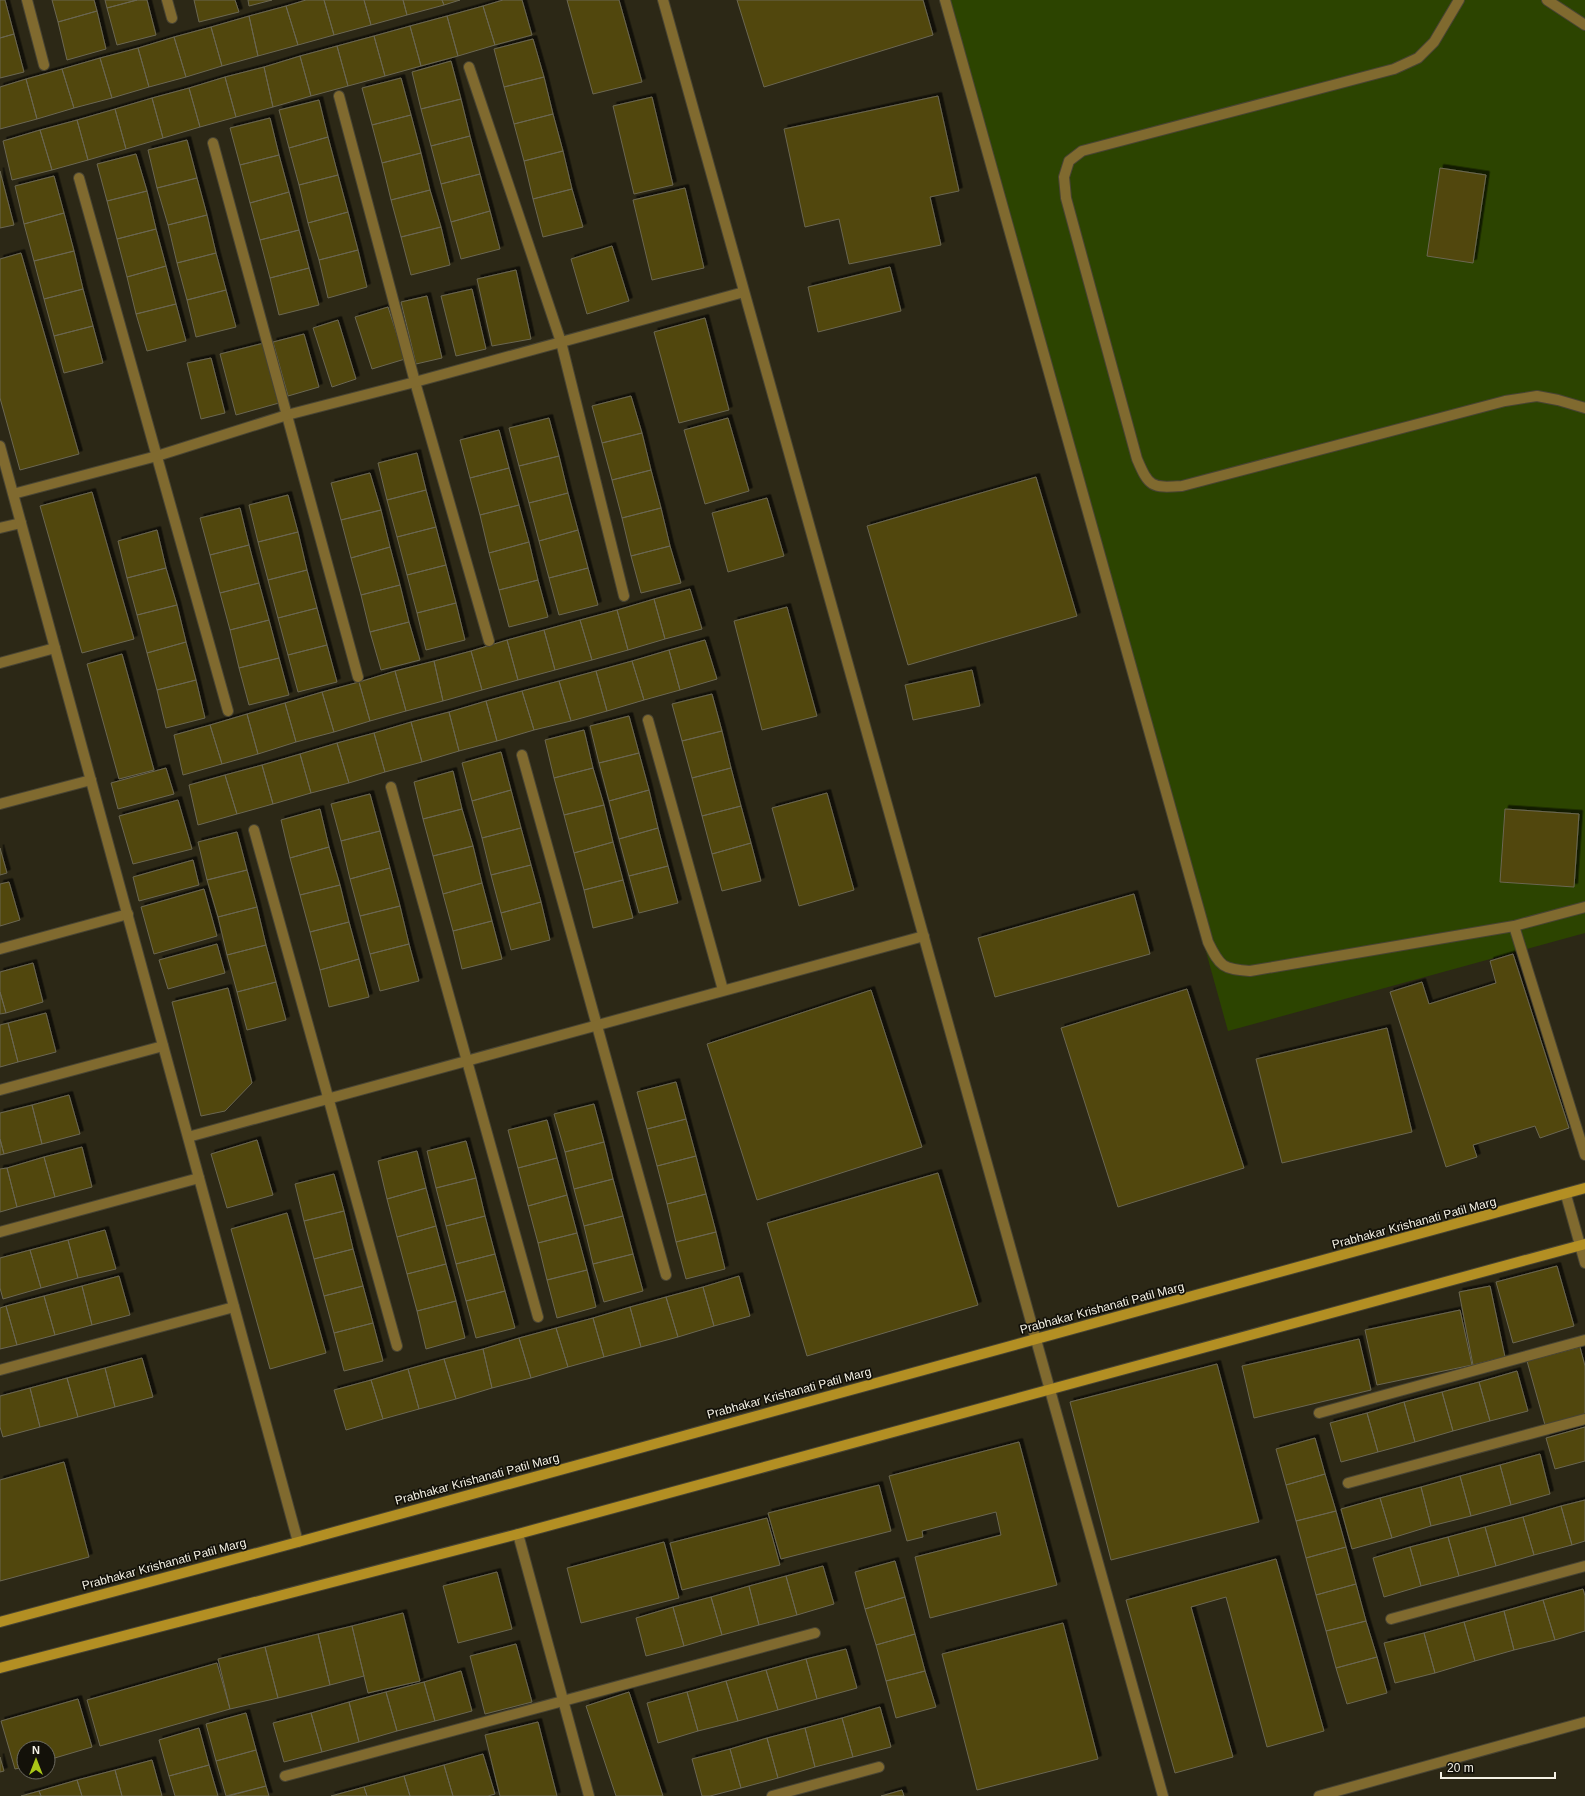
<svg xmlns="http://www.w3.org/2000/svg" width="1585" height="1796" viewBox="0 0 1585 1796" font-family="Helvetica,sans-serif">
<defs>
<filter id="shadow"><feDropShadow dx="3.5" dy="-3.5" stdDeviation="0" flood-color="#0009"/></filter>
</defs>
<rect width="100%" height="100%" fill="#2c2816"/>
<!-- green -->
<path fill="#2c4400" d="M942,0H1585V933L1228,1031Z"/>
<!-- building -->
<path fill="#51460c" stroke="#6b6752" filter="url(#shadow)" d="M0,0H5L14,34L0,38Z
M52,0H94L97,11L58,22Z
M105,0H137L107,8Z
M137,0H147L156,35L117,45L107,8Z
M194,0H235L239,12L199,22Z
M248,0H272L249,6Z
M306,0H324L334,35L298,45L286,6Z
M324,0H364L371,25L334,35Z
M364,0H403L407,15L371,25Z
M403,0H442L444,5L407,15Z
M442,0H460L444,5Z
M503,0H522L532,35L495,45L483,6Z
M567,0H619L642,82L593,94Z
M737,0H923L933,35L764,87Z
M286,6L298,45L258,56L249,16Z
M483,6L495,45L458,56L447,16Z
M97,11L106,49L67,60L58,22Z
M249,16L258,56L222,66L211,27Z
M447,16L458,56L421,66L410,26Z
M410,26L421,66L385,76L374,36Z
M211,27L222,66L186,77L174,37Z
M14,34L24,72L0,78V38Z
M374,36L385,76L348,86L337,46Z
M174,37L186,77L149,87L138,48Z
M533,39L544,77L504,87L494,49Z
M337,46L348,86L311,96L300,56Z
M138,48L149,87L112,98L100,58Z
M300,56L311,96L273,107L264,67Z
M100,58L112,98L74,108L62,69Z
M451,61L461,99L421,109L412,72Z
M264,67L273,107L236,117L225,77Z
M62,69L74,108L37,119L26,79Z
M225,77L236,117L200,127L189,88Z
M544,77L553,114L514,124L504,87Z
M401,78L411,115L372,125L362,88Z
M26,79L37,119L0,129V87Z
M189,88L200,127L163,138L152,98Z
M938,96L959,191L930,197L941,245L849,264L839,219L805,227L784,129Z
M652,97L673,185L634,194L613,106Z
M152,98L163,138L126,149L115,109Z
M461,99L470,136L431,146L421,109Z
M319,100L328,137L289,148L279,110Z
M115,109L126,149L88,160L77,120Z
M553,114L563,151L524,161L514,124Z
M411,115L421,153L382,163L372,125Z
M270,118L279,155L240,165L230,128Z
M77,120L88,160L52,170L40,130Z
M40,130L52,170L12,180L3,141Z
M470,136L480,174L441,184L431,146Z
M328,137L338,175L299,185L289,148Z
M187,140L197,178L157,188L148,150Z
M563,151L572,189L533,199L524,161Z
M421,153L430,190L391,200L382,163Z
M136,154L147,191L107,201L97,164Z
M279,155L289,192L250,203L240,165Z
M1440,168L1486,175L1473,263L1427,256Z
M0,171L14,225L0,228Z
M480,174L490,211L451,222L441,184Z
M338,175L348,212L308,223L299,185Z
M54,176L64,213L24,224L15,186Z
M197,178L207,215L168,225L157,188Z
M685,188L704,268L652,280L633,200Z
M572,189L583,227L543,237L533,199Z
M430,190L441,227L401,237L391,200Z
M147,191L156,229L117,239L107,201Z
M289,192L299,230L260,240L250,203Z
M490,211L500,249L461,259L451,222Z
M348,212L358,250L319,260L308,223Z
M64,213L74,251L34,261L24,224Z
M207,215L216,253L177,263L168,225Z
M441,227L450,265L411,275L401,237Z
M156,229L166,266L127,277L117,239Z
M299,230L309,268L270,278L260,240Z
M612,246L629,301L587,314L571,259Z
M358,250L367,287L328,298L319,260Z
M74,251L83,289L44,299L34,261Z
M21,253L79,454L20,470L0,398V259Z
M216,253L226,290L187,300L177,263Z
M166,266L176,304L136,314L127,277Z
M890,267L901,311L818,332L808,287Z
M309,268L319,305L279,315L270,278Z
M516,270L531,339L492,346L477,279Z
M83,289L93,326L54,336L44,299Z
M472,289L486,349L456,356L441,296Z
M226,290L236,327L196,337L187,300Z
M427,296L442,358L416,364L401,302Z
M176,304L186,341L147,351L136,314Z
M388,307L405,359L372,369L355,317Z
M705,318L729,410L679,423L654,332Z
M338,320L356,379L332,387L313,328Z
M93,326L103,363L64,373L54,336Z
M304,334L319,387L288,396L273,342Z
M264,343L279,403L236,415L220,354Z
M211,358L225,413L201,419L187,363Z
M631,396L642,433L602,443L592,406Z
M549,418L559,456L519,466L509,428Z
M728,418L749,491L705,504L684,430Z
M499,430L509,468L470,478L460,440Z
M642,433L651,470L612,480L602,443Z
M417,453L426,490L387,500L378,463Z
M559,456L568,493L529,503L519,466Z
M509,468L519,505L480,515L470,478Z
M651,470L661,508L622,518L612,480Z
M370,473L381,510L341,520L331,483Z
M1036,477L1077,616L908,665L867,526Z
M426,490L436,527L397,537L387,500Z
M92,492L134,639L82,653L40,506Z
M568,493L578,530L539,541L529,503Z
M288,495L298,532L258,542L249,505Z
M767,498L784,556L728,572L712,513Z
M519,505L529,542L489,553L480,515Z
M240,508L249,545L210,555L200,518Z
M661,508L670,546L631,556L622,518Z
M381,510L390,547L351,558L341,520Z
M436,527L446,565L407,575L397,537Z
M157,530L166,568L127,578L118,541Z
M578,530L588,568L549,578L539,541Z
M298,532L307,570L268,580L258,542Z
M529,542L538,580L499,590L489,553Z
M249,545L259,583L220,593L210,555Z
M670,546L681,583L641,593L631,556Z
M390,547L400,585L361,595L351,558Z
M446,565L456,603L417,613L407,575Z
M166,568L177,605L137,615L127,578Z
M588,568L598,605L559,615L549,578Z
M307,570L317,608L278,618L268,580Z
M538,580L548,617L509,627L499,590Z
M259,583L269,620L230,630L220,593Z
M400,585L409,622L370,632L361,595Z
M690,589L702,629L665,639L654,599Z
M654,599L665,639L628,650L617,610Z
M456,603L465,640L426,650L417,613Z
M177,605L186,642L147,653L137,615Z
M787,607L817,716L762,730L734,621Z
M317,608L327,645L288,655L278,618Z
M617,610L628,650L592,660L580,620Z
M269,620L279,658L239,668L230,630Z
M580,620L592,660L555,670L544,630Z
M409,622L420,660L381,670L370,632Z
M544,630L555,670L518,680L507,640Z
M507,640L518,680L482,690L471,651Z
M705,640L717,679L680,690L669,650Z
M186,642L196,680L157,690L147,653Z
M327,645L337,682L298,692L288,655Z
M669,650L680,690L644,700L632,661Z
M471,651L482,690L443,701L434,661Z
M122,654L154,770L119,779L87,664Z
M279,658L289,695L249,705L239,668Z
M434,661L443,701L406,711L395,671Z
M632,661L644,700L607,711L596,671Z
M972,670L980,706L913,720L905,685Z
M395,671L406,711L370,721L359,682Z
M596,671L607,711L571,721L559,681Z
M196,680L205,718L166,728L157,690Z
M559,681L571,721L534,730L522,691Z
M359,682L370,721L334,732L322,692Z
M522,691L534,730L497,741L486,701Z
M322,692L334,732L296,742L285,703Z
M712,694L722,731L682,741L672,704Z
M486,701L497,741L459,751L449,712Z
M285,703L296,742L258,754L247,714Z
M449,712L459,751L422,762L411,722Z
M247,714L258,754L222,764L210,725Z
M629,716L639,753L599,763L590,726Z
M411,722L422,762L385,772L374,733Z
M210,725L222,764L183,775L174,735Z
M584,730L593,768L554,778L545,740Z
M722,731L731,768L692,778L682,741Z
M374,733L385,772L349,783L337,743Z
M337,743L349,783L311,793L300,754Z
M501,752L511,790L472,801L462,763Z
M639,753L649,790L609,801L599,763Z
M300,754L311,793L273,804L262,765Z
M262,765L273,804L237,814L225,775Z
M166,768L174,794L118,809L111,783Z
M593,768L604,805L564,815L554,778Z
M731,768L741,806L702,816L692,778Z
M453,771L462,809L423,819L414,782Z
M225,775L237,814L198,825L189,785Z
M511,790L521,828L482,838L472,801Z
M649,790L658,828L619,839L609,801Z
M827,793L854,890L799,906L772,808Z
M370,794L380,831L341,841L331,804Z
M178,800L192,849L133,864L119,816Z
M604,805L613,842L574,853L564,815Z
M741,806L751,843L712,854L702,816Z
M320,809L329,847L290,858L281,820Z
M462,809L473,846L433,856L423,819Z
M1505,809L1579,814L1574,887L1500,882Z
M521,828L531,865L491,875L482,838Z
M658,828L668,866L629,876L619,839Z
M380,831L390,868L350,879L341,841Z
M237,832L247,870L207,880L198,842Z
M613,842L623,880L584,890L574,853Z
M751,843L761,881L722,891L712,854Z
M473,846L482,883L443,894L433,856Z
M329,847L340,885L300,895L290,858Z
M0,848L7,873L0,875Z
M193,860L199,885L139,901L133,877Z
M531,865L541,902L501,913L491,875Z
M668,866L678,903L639,913L629,876Z
M390,868L400,906L360,916L350,879Z
M247,870L257,907L218,917L207,880Z
M623,880L633,918L593,928L584,890Z
M9,882L20,920L0,926V884Z
M482,883L492,921L453,931L443,894Z
M340,885L349,922L310,932L300,895Z
M204,889L217,936L154,954L141,907Z
M1134,894L1150,954L995,997L978,938Z
M541,902L550,940L511,950L501,913Z
M400,906L409,944L370,954L360,916Z
M257,907L266,945L227,955L218,917Z
M492,921L502,959L462,969L453,931Z
M349,922L359,959L320,970L310,932Z
M217,944L225,973L168,989L159,960Z
M409,944L419,981L380,991L370,954Z
M266,945L276,982L237,992L227,955Z
M1513,954L1569,1128L1540,1138L1535,1126L1473,1145L1477,1157L1446,1167L1390,992L1422,982L1429,1004L1496,983L1490,961Z
M359,959L369,997L329,1007L320,970Z
M33,963L43,1002L6,1013L0,992V972Z
M276,982L286,1020L247,1030L237,992Z
M228,988L252,1083L225,1111L201,1116L172,1002Z
M1187,989L1244,1168L1118,1207L1061,1028Z
M871,990L922,1147L757,1200L707,1044Z
M0,992L6,1013L0,1014Z
M46,1013L56,1052L18,1062L8,1023Z
M8,1023L18,1062L0,1067V1025Z
M1387,1028L1412,1132L1282,1163L1256,1059Z
M676,1082L686,1119L647,1129L637,1092Z
M69,1095L80,1134L42,1144L32,1105Z
M594,1104L604,1142L565,1152L554,1114Z
M32,1105L42,1144L4,1154L0,1139V1113Z
M686,1119L696,1156L657,1166L647,1129Z
M547,1120L557,1158L518,1168L508,1130Z
M0,1139L4,1154L0,1155Z
M257,1140L273,1195L227,1208L211,1154Z
M466,1141L476,1178L436,1188L427,1151Z
M604,1142L613,1179L574,1189L565,1152Z
M82,1147L92,1187L55,1197L44,1157Z
M417,1151L426,1188L387,1199L378,1161Z
M696,1156L706,1194L667,1204L657,1166Z
M44,1157L55,1197L17,1207L7,1168Z
M557,1158L567,1195L528,1206L518,1168Z
M7,1168L17,1207L0,1212V1169Z
M938,1173L978,1305L807,1356L767,1223Z
M334,1174L344,1211L304,1221L295,1184Z
M476,1178L485,1216L446,1226L436,1188Z
M613,1179L623,1216L584,1226L574,1189Z
M426,1188L436,1226L397,1237L387,1199Z
M706,1194L716,1232L676,1242L667,1204Z
M567,1195L577,1233L538,1243L528,1206Z
M344,1211L353,1249L314,1259L304,1221Z
M287,1213L326,1353L270,1369L231,1229Z
M485,1216L495,1254L456,1264L446,1226Z
M623,1216L633,1254L593,1264L584,1226Z
M436,1226L446,1264L407,1274L397,1237Z
M105,1230L116,1269L78,1278L68,1240Z
M716,1232L725,1269L686,1279L676,1242Z
M577,1233L587,1270L547,1280L538,1243Z
M68,1240L78,1278L41,1288L30,1250Z
M353,1249L363,1286L324,1296L314,1259Z
M30,1250L41,1288L3,1299L0,1288V1258Z
M495,1254L505,1291L466,1301L456,1264Z
M633,1254L643,1291L604,1302L593,1264Z
M446,1264L456,1301L417,1311L407,1274Z
M1557,1266L1574,1326L1513,1343L1496,1282Z
M587,1270L596,1307L557,1318L547,1280Z
M119,1276L130,1315L92,1325L82,1286Z
M739,1276L750,1316L714,1326L703,1287Z
M82,1286L92,1325L55,1335L44,1296Z
M363,1286L373,1323L334,1333L324,1296Z
M1490,1286L1505,1357L1473,1365L1459,1292Z
M703,1287L714,1326L678,1337L666,1297Z
M505,1291L515,1328L476,1338L466,1301Z
M44,1296L55,1335L17,1345L6,1306Z
M666,1297L678,1337L641,1347L630,1307Z
M456,1301L465,1338L426,1349L417,1311Z
M6,1306L17,1345L0,1349V1308Z
M630,1307L641,1347L604,1357L593,1318Z
M1460,1310L1472,1365L1377,1385L1365,1330Z
M593,1318L604,1357L568,1367L556,1328Z
M373,1323L383,1361L344,1371L334,1333Z
M556,1328L568,1367L531,1378L519,1338Z
M519,1338L531,1378L492,1388L483,1349Z
M1359,1339L1371,1390L1254,1418L1242,1366Z
M1580,1347L1585,1366V1414L1545,1425L1527,1361Z
M483,1349L492,1388L456,1399L444,1359Z
M142,1358L153,1397L115,1407L105,1368Z
M444,1359L456,1399L419,1409L408,1369Z
M1217,1364L1259,1522L1111,1560L1070,1402Z
M105,1368L115,1407L78,1417L67,1378Z
M408,1369L419,1409L383,1419L371,1380Z
M1517,1371L1528,1411L1490,1421L1479,1382Z
M67,1378L78,1417L40,1427L30,1388Z
M371,1380L383,1419L346,1430L334,1390Z
M1479,1382L1490,1421L1453,1431L1442,1392Z
M30,1388L40,1427L3,1437L0,1427V1396Z
M1442,1392L1453,1431L1415,1442L1404,1402Z
M1404,1402L1415,1442L1378,1452L1367,1413Z
M1367,1413L1378,1452L1341,1462L1330,1423Z
M1585,1427V1461L1555,1469L1546,1438Z
M1315,1438L1325,1474L1286,1485L1276,1449Z
M1019,1442L1057,1585L930,1618L915,1557L1001,1535L996,1512L922,1531L923,1537L907,1541L889,1476Z
M1540,1454L1550,1494L1511,1505L1500,1465Z
M64,1462L89,1557L0,1581V1480Z
M1500,1465L1511,1505L1471,1516L1460,1476Z
M1325,1474L1336,1511L1296,1521L1286,1485Z
M1460,1476L1471,1516L1431,1526L1421,1487Z
M879,1485L891,1531L781,1559L768,1513Z
M1421,1487L1431,1526L1392,1538L1380,1498Z
M1380,1498L1392,1538L1352,1549L1341,1509Z
M1585,1500V1541L1572,1545L1561,1506Z
M1561,1506L1572,1545L1534,1555L1523,1517Z
M1336,1511L1346,1547L1306,1558L1296,1521Z
M1523,1517L1534,1555L1496,1566L1485,1527Z
M767,1518L780,1565L682,1590L670,1543Z
M1485,1527L1496,1566L1459,1576L1448,1537Z
M1448,1537L1459,1576L1421,1586L1410,1547Z
M664,1542L679,1598L581,1623L567,1568Z
M1346,1547L1356,1584L1316,1595L1306,1558Z
M1410,1547L1421,1586L1384,1597L1373,1558Z
M1276,1559L1324,1731L1267,1747L1226,1597L1191,1607L1233,1757L1175,1773L1126,1600Z
M895,1561L905,1597L865,1609L855,1572Z
M823,1566L834,1604L797,1615L786,1576Z
M497,1572L512,1629L458,1643L443,1586Z
M786,1576L797,1615L759,1625L749,1586Z
M1356,1584L1366,1621L1326,1631L1316,1595Z
M749,1586L759,1625L722,1635L711,1597Z
M1583,1589L1585,1596V1631L1555,1640L1543,1600Z
M711,1597L722,1635L684,1646L673,1607Z
M905,1597L915,1634L876,1645L865,1609Z
M1543,1600L1555,1640L1514,1650L1504,1611Z
M673,1607L684,1646L646,1656L636,1618Z
M1504,1611L1514,1650L1475,1661L1464,1622Z
M403,1613L420,1681L368,1693L352,1626Z
M1366,1621L1377,1657L1336,1668L1326,1631Z
M1464,1622L1475,1661L1435,1673L1424,1633Z
M1063,1623L1098,1759L977,1790L942,1654Z
M352,1626L364,1676L330,1685L318,1634Z
M1424,1633L1435,1673L1395,1683L1384,1643Z
M318,1634L330,1685L278,1698L265,1647Z
M915,1634L925,1671L886,1681L876,1645Z
M516,1644L532,1702L485,1714L470,1656Z
M265,1647L278,1698L230,1709L218,1659Z
M846,1649L857,1688L817,1699L806,1659Z
M1377,1657L1387,1693L1347,1704L1336,1668Z
M806,1659L817,1699L778,1710L766,1670Z
M217,1663L230,1709L100,1746L87,1700Z
M766,1670L778,1710L738,1721L726,1681Z
M461,1671L472,1711L435,1721L424,1682Z
M925,1671L936,1707L896,1718L886,1681Z
M726,1681L738,1721L698,1731L687,1692Z
M424,1682L435,1721L397,1731L386,1692Z
M386,1692L397,1731L359,1742L349,1702Z
M629,1692L663,1796H616L586,1706Z
M687,1692L698,1731L658,1743L647,1703Z
M78,1699L92,1747L48,1760V1748H24V1767L15,1769L1,1721Z
M349,1702L359,1742L322,1752L311,1713Z
M880,1707L891,1747L853,1757L842,1718Z
M246,1713L256,1750L216,1761L206,1724Z
M311,1713L322,1752L284,1762L273,1723Z
M842,1718L853,1757L815,1767L805,1728Z
M538,1722L557,1796H500L485,1735Z
M199,1728L209,1765L169,1776L159,1740Z
M805,1728L815,1767L778,1778L767,1738Z
M767,1738L778,1778L741,1788L730,1749Z
M730,1749L741,1788L710,1796H702L692,1759Z
M256,1750L266,1786L226,1796L216,1761Z
M483,1754L495,1794L488,1796H453L444,1765Z
M0,1757L4,1771L0,1772Z
M152,1760L162,1796H122L115,1770Z
M209,1765L218,1796H175L169,1776Z
M444,1765L453,1796H410L404,1776Z
M115,1770L122,1796H82L77,1780Z
M404,1776L410,1796H367L364,1787Z
M77,1780L82,1796H41L39,1791Z
M266,1786L269,1796H229Z
M364,1787L367,1796H331Z
M902,1790L904,1796H881Z
M39,1791L41,1796H21Z"/>
<g fill="none" stroke-linecap="round" stroke-linejoin="round">
<!-- lane casing -->
<g stroke="#484433" stroke-width="12">
<path id="lane" d="M27,0L44,65
M167,0L172,18
M945,0L1208,942C1220,967 1223,969 1250,971L1514,926
M1459,0L1434,42L1418,58L1394,69L1082,151L1069,161L1064,177L1066,198L1137,459C1149,487 1151,488 1182,486L1505,401L1537,396L1558,400L1585,408
M1547,0L1585,25
M469,67L561,342L624,596
M339,96L415,382L489,641
M213,143L358,677
M79,178L228,711
M0,528L21,523
M0,663L55,648
M648,720L723,990
M522,755L666,1275
M391,787L538,1317
M0,804L91,780
M254,830L397,1346
M1585,907L1514,926L1585,1155
M0,949L128,914
M0,1090L163,1046
M0,1232L199,1178
M0,1370L234,1307
M1319,1413L1585,1340
M1348,1483L1585,1419
M1391,1619L1585,1566
M285,1776L815,1633
M772,1796L879,1767
M1319,1796L1585,1722"/>
</g>
<!-- street casing -->
<g stroke="#484433" stroke-width="12">
<path id="street" d="M663,0L1163,1796
M0,446L298,1542
M13,494L157,456L287,415L415,382L744,292
M188,1137L924,936
M1566,1195L1585,1263
M518,1534L589,1796"/>
</g>
<!-- secondary casing -->
<g stroke="#484433" stroke-width="12">
<path id="secondary" d="M0,1622L298,1542L1585,1188
M0,1668L518,1534L1585,1244"/>
</g>
<!-- lane -->
<use href="#lane" stroke="#806a2f" stroke-width="10"/>
<!-- street -->
<use href="#street" stroke="#806a2f" stroke-width="10"/>
<!-- secondary -->
<use href="#secondary" stroke="#b38f23" stroke-width="10"/>
</g>
<g text-anchor="middle" stroke-width="3.5" stroke-linejoin="round" paint-order="stroke">
<!-- street labels -->
<g font-size="12" fill="#f5f2e6" stroke="#131109">
<text transform="translate(1414 1223) rotate(-15)" y="4">Prabhakar Krishanati Patil Marg</text>
<text transform="translate(1102 1308) rotate(-15)" y="4">Prabhakar Krishanati Patil Marg</text>
<text transform="translate(789 1393) rotate(-15)" y="4">Prabhakar Krishanati Patil Marg</text>
<text transform="translate(477 1479) rotate(-15)" y="4">Prabhakar Krishanati Patil Marg</text>
<text transform="translate(164 1564) rotate(-15)" y="4">Prabhakar Krishanati Patil Marg</text>
</g>
</g>
<!-- north arrow -->
<g transform="translate(36 1760)"><circle r="19" fill="#131109" stroke="#6d6b61"/>
<path d="M0-3L7 15L0 10L-7 15Z" fill="#aac717"/>
<text y="-6" font-size="11" font-weight="bold" text-anchor="middle" fill="#f5f2e6">N</text>
</g>
<!-- scale -->
<path d="M1441 1772v6h114v-6" fill="none" stroke="#f5f2e6" stroke-width="2"/>
<text x="1447" y="1772" font-size="12" fill="#f5f2e6" stroke="#131109" stroke-width="3" paint-order="stroke">20 m</text>
</svg>
